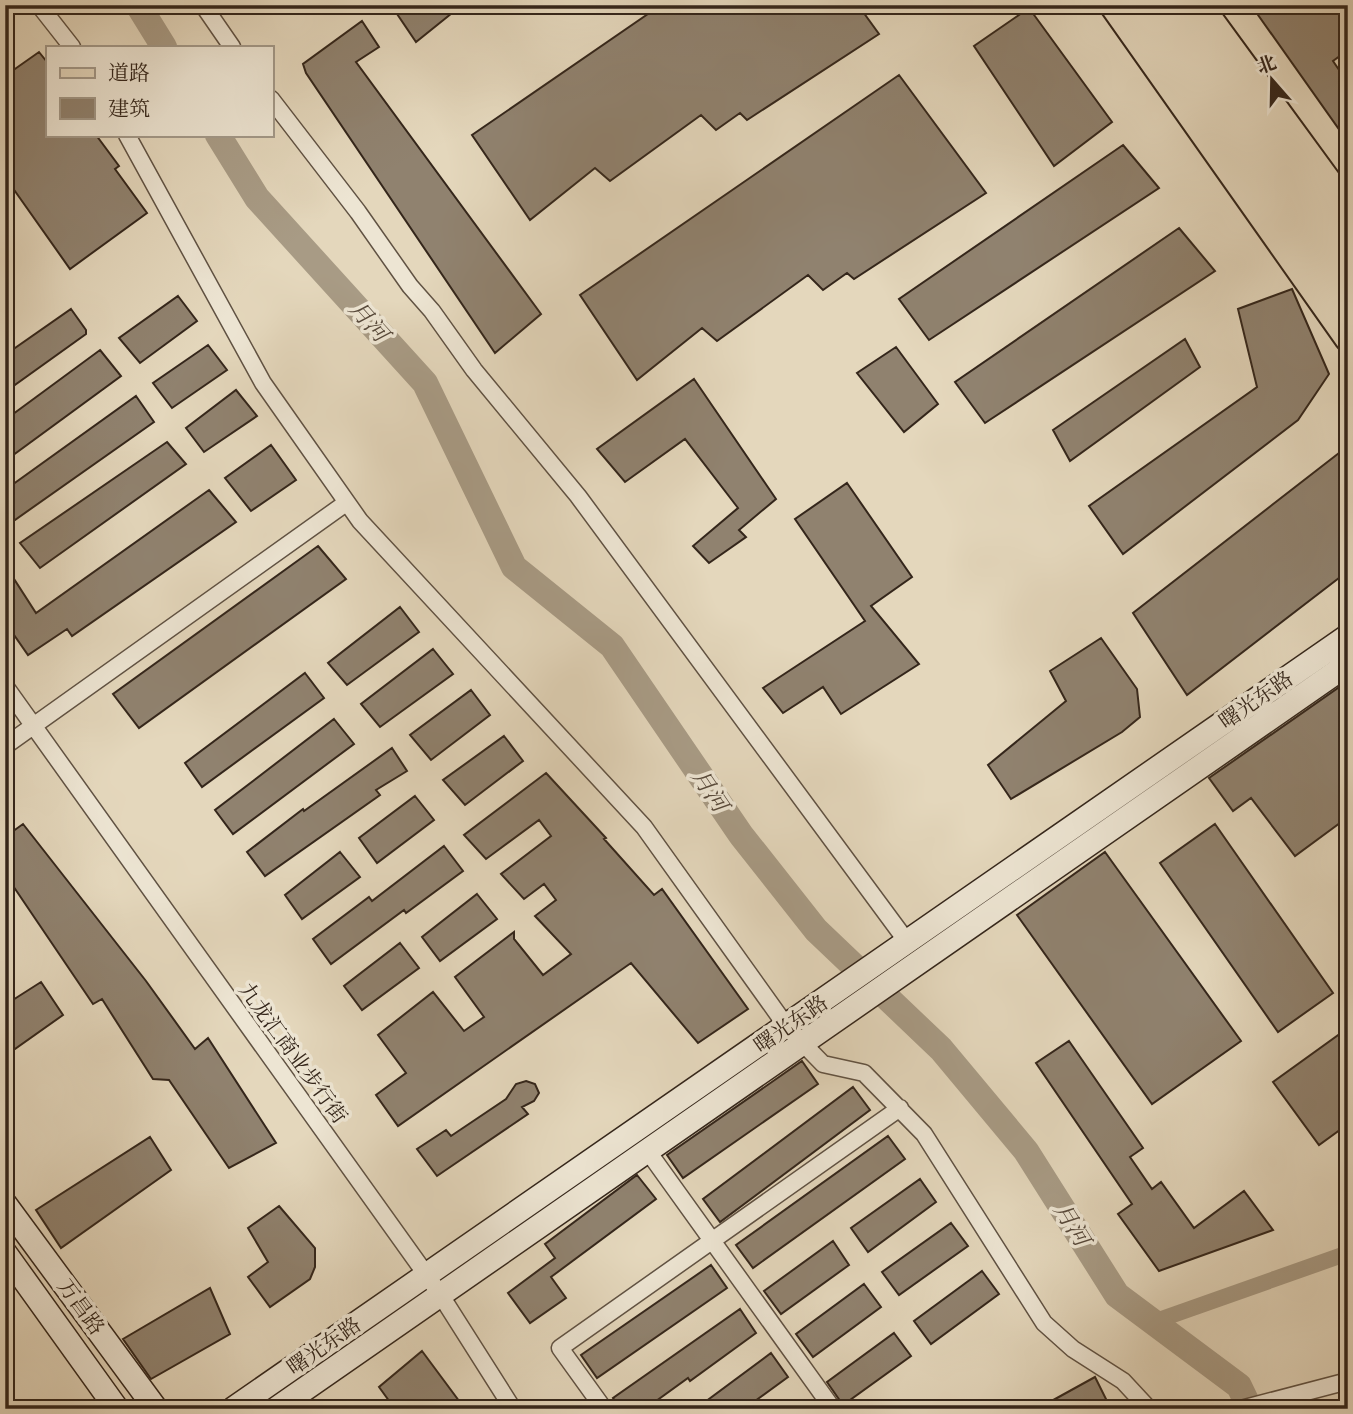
<svg xmlns="http://www.w3.org/2000/svg" width="1353" height="1414" viewBox="0 0 1353 1414" font-family="'Libre Bodoni','Noto Serif SC',serif">
<rect width="100%" height="100%" fill="#e4d7bc"/>
<filter id="stains"><feTurbulence type="fractalNoise" baseFrequency=".00286" numOctaves="4"/><feColorMatrix values="0 0 0 0 .2 0 0 0 0 .09 0 0 0 0 .02 0 0 0 .5 -.17"/></filter>
<radialGradient id="worn" r=".72"><stop offset=".6" stop-color="#630" stop-opacity="0"/><stop offset="1" stop-color="#630" stop-opacity=".3"/></radialGradient>
<g fill="none" stroke-linecap="round" stroke-linejoin="round">
<!-- canal -->
<path stroke="#a89b85" stroke-width="16" d="M1153,1322L1348,1253"/>
<!-- river -->
<path stroke="#a89b85" stroke-width="26" d="M138,5L164,47
M218,135L257,198L425,383L514,567L612,646L741,835L816,930L941,1049L1026,1151L1117,1295L1239,1386L1250,1409"/>
</g>
<!-- building -->
<path fill="#90826f" stroke="#34261b" stroke-width="2" d="M391,5H462L416,42Z
M661,5H858L879,34L747,120L740,113L716,130L701,115L610,181L595,168L530,220L472,135Z
M1251,5H1348V50L1333,61L1348,83V142Z
M1029,8L1112,122L1054,166L974,46Z
M362,21L379,47L356,62L541,314L495,353L306,73L303,64Z
M39,52L47,62V135H96L119,166L115,169L147,213L70,269L5,177V76Z
M899,75L986,193L854,279L847,273L823,290L808,275L717,341L702,328L637,380L580,295Z
M1123,145L1159,188L929,340L899,299Z
M1179,228L1215,271L985,423L955,382Z
M1292,289L1329,374L1298,420L1123,554L1089,506L1257,387L1238,309Z
M178,296L197,321L140,363L119,338Z
M71,309L86,330V334L5,392V355Z
M1185,339L1200,367L1070,461L1053,430Z
M208,345L227,370L172,408L153,383Z
M896,347L938,404L904,432L857,373Z
M100,350L121,376L5,461V420Z
M694,379L776,499L739,530L746,537L709,563L693,546L738,508L685,439L625,482L597,449Z
M236,390L257,416L204,452L186,428Z
M136,396L154,422L5,527V490Z
M167,442L186,464L40,568L20,543Z
M271,445L296,480L251,511L225,478Z
M1348,446V571L1187,695L1133,613Z
M847,483L912,577L871,606L919,664L841,714L823,687L783,713L763,688L865,621L795,519Z
M209,490L236,522L72,636L67,629L28,655L5,622V565L36,613Z
M318,546L346,579L139,728L113,694Z
M400,607L419,632L347,685L328,663Z
M1101,638L1137,689L1140,717L1122,732L1011,799L988,765L1066,701L1050,671Z
M433,649L453,674L380,727L361,704Z
M305,673L324,698L202,787L185,763Z
M1348,681V817L1295,856L1251,798L1233,811L1209,778Z
M471,690L490,715L431,760L410,735Z
M334,719L354,744L233,834L215,810Z
M504,736L523,761L465,805L443,780Z
M392,748L407,771L376,790L380,795L265,876L247,852L303,809L304,811Z
M546,773L606,838L604,839L654,895L662,889L748,1009L698,1043L631,963L398,1126L376,1095L406,1073L378,1035L433,992L464,1031L484,1017L455,977L514,932V939L543,975L571,954L535,916L556,900L544,884L524,899L501,874L551,836L539,820L486,859L464,835Z
M415,796L434,820L377,863L359,838Z
M23,824L146,981L195,1049L208,1038L276,1143L229,1168L169,1080L153,1079L102,999L93,1004L5,874V837Z
M1215,824L1333,993L1278,1032L1160,863Z
M444,846L463,871L406,913L404,910L331,964L313,939L369,897L372,901Z
M340,852L360,877L302,919L285,895Z
M1105,852L1241,1041L1152,1104L1017,915Z
M477,894L497,919L440,961L422,937Z
M400,943L419,968L362,1010L344,986Z
M41,982L63,1015L5,1056V1005Z
M1348,1028V1124L1319,1145L1273,1082Z
M1069,1041L1143,1148L1130,1157L1152,1189L1161,1182L1194,1228L1244,1191L1273,1230L1159,1271L1118,1214L1132,1204L1036,1063Z
M802,1061L818,1084L683,1178L667,1155Z
M526,1081L535,1084L539,1093L534,1101L522,1107L528,1114L437,1176L417,1149L446,1130L451,1136L506,1099L516,1084Z
M853,1087L870,1110L720,1222L703,1199Z
M888,1136L905,1159L753,1268L736,1245Z
M150,1137L171,1170L61,1248L36,1210Z
M637,1175L656,1199L551,1277L566,1298L530,1323L508,1293L555,1258L545,1244Z
M920,1179L936,1202L868,1252L851,1228Z
M279,1206L315,1248V1267L310,1279L270,1307L248,1277L268,1262L248,1228Z
M951,1223L968,1246L899,1295L882,1272Z
M833,1241L849,1265L781,1314L764,1291Z
M711,1265L727,1288L597,1378L581,1355Z
M982,1271L999,1294L931,1344L914,1321Z
M864,1284L881,1307L813,1357L796,1334Z
M210,1288L230,1334L151,1379L123,1339Z
M740,1309L756,1333L690,1381L688,1378L645,1409H621L613,1398Z
M894,1333L911,1356L843,1405L827,1382Z
M422,1351L465,1409H395L379,1387Z
M771,1353L788,1377L744,1409H710L705,1402Z
M1095,1377L1108,1403L1097,1409H1037Z"/>
<g fill="none" stroke-linecap="round" stroke-linejoin="round">
<!-- street casing -->
<g stroke="#605243" stroke-width="19">
<path id="street" d="M39,5L72,47
M203,5L232,47
M271,99L358,212L410,286L432,311L474,370L578,496L908,943
M127,135L263,383L360,521L644,827L787,1027L823,1064L864,1073L924,1134L1044,1323L1073,1349L1123,1381L1149,1409
M5,686L440,1294L513,1409
M5,746L346,503
M647,1150L833,1409
M604,1409L560,1348L900,1108
M1241,1409L1348,1381"/>
</g>
<!-- secondary casing -->
<g stroke="#34261b" stroke-width="26">
<path id="secondary" d="M5,1204L156,1409
M5,1253L117,1409
M233,1409L1348,636
M276,1409L1348,664"/>
</g>
<!-- primary casing -->
<g stroke="#34261b" stroke-width="30">
<path id="primary" d="M1113,5L1348,338
M1199,5L1348,209"/>
</g>
<!-- highway casing -->
<g stroke="#34261b" stroke-width="33">
<path id="highway" d="M1139,5L1348,305
M1169,5L1348,255"/>
</g>
<!-- street -->
<use href="#street" stroke="#ede5d3" stroke-width="16"/>
<!-- secondary -->
<use href="#secondary" stroke="#ede5d3" stroke-width="23"/>
<!-- primary -->
<use href="#primary" stroke="#e4d7bc" stroke-width="26"/>
<!-- highway -->
<use href="#highway" stroke="#e4d7bc" stroke-width="30"/>
</g>
<g text-anchor="middle" stroke-width="7" stroke-linejoin="round" paint-order="stroke">
<!-- street labels -->
<g font-size="21" fill="#34261b" stroke="#ede5d3">
<text transform="translate(1256 700) rotate(-35)" y="7">曙光东路</text>
<text transform="translate(791 1024) rotate(-35)" y="7">曙光东路</text>
<text transform="translate(293 1053) rotate(54)" y="7">九龙汇商业步行街</text>
<text transform="translate(81 1307) rotate(54)" y="7">万昌路</text>
<text transform="translate(324 1346) rotate(-35)" y="7">曙光东路</text>
</g>
<!-- water labels -->
<g font-size="23" font-style="italic" fill="#57493b" stroke="#ede5d3">
<text transform="translate(369 321) rotate(48)" y="8">月河</text>
<text transform="translate(710 790) rotate(56)" y="8">月河</text>
<text transform="translate(1072 1224) rotate(58)" y="8">月河</text>
</g>
</g>
<!-- margin -->
<rect width="1353" height="1414" fill="none" stroke="#e4d7bc" stroke-width="28"/>
<rect x="7" y="7" width="1339" height="1400" fill="none" stroke="#34261b" stroke-width="3.5"/>
<rect x="14" y="14" width="1325" height="1386" fill="none" stroke="#34261b" stroke-width="2"/>
<!-- legend -->
<rect x="46" y="46" width="228" height="91" fill="#ede5d3" stroke="#a39989" stroke-width="2"/>
<rect x="60" y="68" width="35" height="10" fill="#e4d7bc" stroke="#a39989" stroke-width="2"/>
<text x="108" y="80" font-size="21" fill="#34261b">道路</text>
<rect x="60" y="98" width="35" height="21" fill="#90826f" stroke="#a39989" stroke-width="2"/>
<text x="108" y="116" font-size="21" fill="#34261b">建筑</text>
<!-- north arrow -->
<g transform="translate(1272 80) rotate(340)" stroke="#ede5d3" stroke-width="5" paint-order="stroke">
<path d="M0-5L12 26L0 18L-12 26Z" fill="#34261b"/>
<text y="-10" font-size="19" font-weight="bold" text-anchor="middle" fill="#34261b">北</text>
</g>
<rect width="100%" height="100%" filter="url(#stains)"/>
<rect width="100%" height="100%" fill="url(#worn)"/>
</svg>
